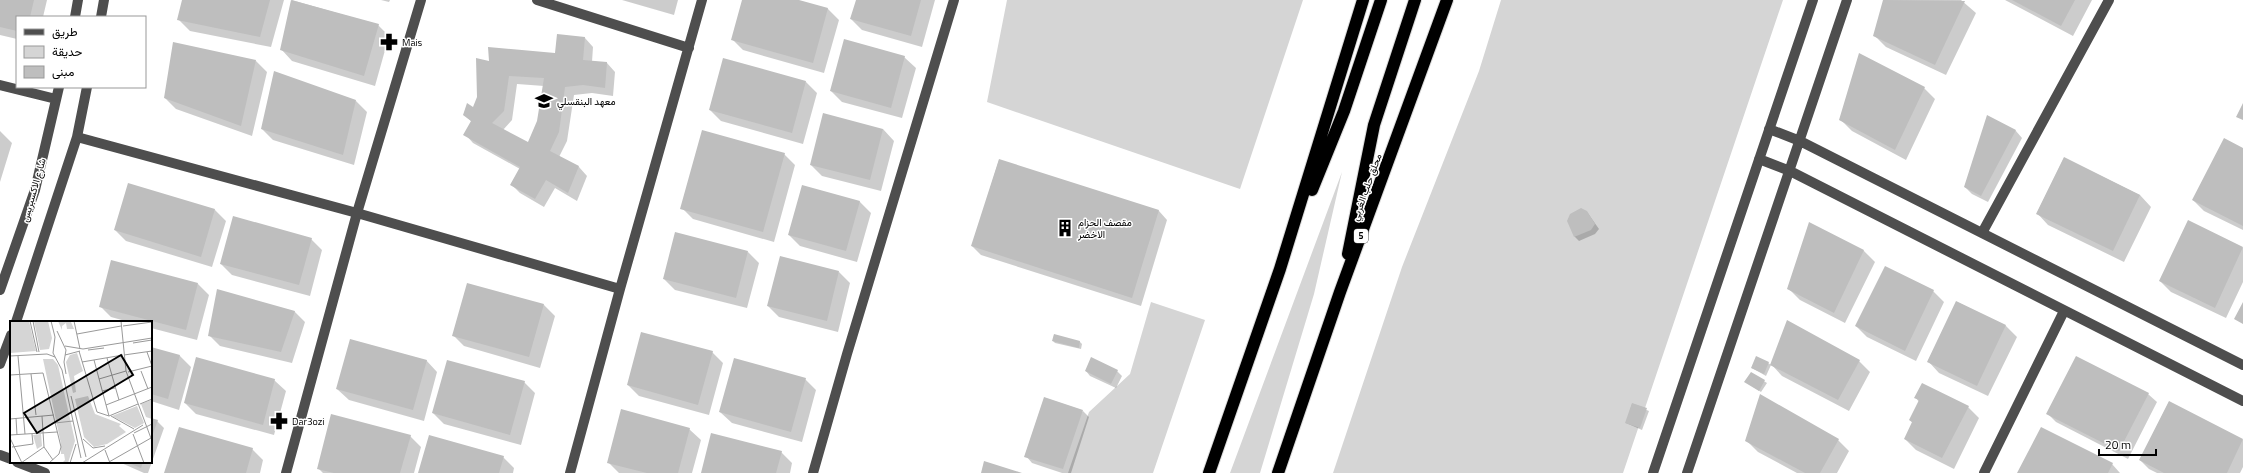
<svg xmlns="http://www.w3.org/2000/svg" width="2243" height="473" viewBox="0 0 2243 473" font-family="'Titillium Web',Vazirmatn,sans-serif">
<rect width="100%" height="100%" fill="#fff"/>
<!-- green -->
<path fill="#d5d5d5" d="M1007,0H1303L1240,189L987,102Z
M1501,0H1783L1623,473H1333L1402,267L1479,71Z
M1342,172L1314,294L1260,473H1230Z
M1151,302L1205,320L1153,473H1068L1089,412L1130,374Z"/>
<!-- shadow -->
<path fill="#0003" fill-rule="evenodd" d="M0,0H47L43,17H17V39L0,35Z
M183,0H284L271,47L190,31L179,20Z
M292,0L378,25L389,36L375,86L292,61L281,49Z
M381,0H390L389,2Z
M622,0H678L674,15Z
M743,0H795L828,9L839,20L824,73L743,50L732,39Z
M857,0H935L922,47L862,30L851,19Z
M1884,0H1961L1976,13L1946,75L1886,47L1874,35Z
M2005,0H2092L2073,36Z
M585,38L593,47L592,62L607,63L615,72L613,96L592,93L574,95L567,141L559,157L579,167L587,176L577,201L555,188L544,207L520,193L511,184L520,169L473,143L465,134L472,122L464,114L474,109L490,62L556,55ZM517,84L544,86L538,121L528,144L503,130L512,120Z
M904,57L916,68L902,118L842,102L831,91Z
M256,61L267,72L252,136L176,109L165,98Z
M806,82L817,93L803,144L721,121L710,110Z
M1924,88L1935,99L1906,160L1852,131L1841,120Z
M356,101L367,112L354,165L273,140L262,129Z
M1988,117L2016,131L2022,138L1988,202L1972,194L1965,187Z
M883,129L894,141L881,191L822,176L811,165Z
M0,131L12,143L0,182Z
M2243,149V230L2204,211L2193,200Z
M784,154L795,165L774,242L693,219L682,208Z
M2064,158L2140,195L2151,207L2124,262L2048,225L2037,213Z
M999,160L1159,211L1167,220L1141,306L981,255L972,246Z
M803,186L860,202L871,213L857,262L800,246L789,235Z
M215,210L226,221L212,267L126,241L115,230Z
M1587,212L1599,229L1595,234L1579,241L1575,237L1568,221Z
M2189,222L2243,248V282L2226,318L2171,292L2160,281Z
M1810,224L1864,251L1875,262L1845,323L1800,300L1789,289Z
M311,239L322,250L310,296L232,275L221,264Z
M748,252L759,263L747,308L675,290L664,279Z
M839,272L850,283L838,332L779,317L768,306Z
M198,284L209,295L197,340L151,328V322H129L111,317L100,306Z
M1933,291L1944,302L1916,361L1867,337L1856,326Z
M1957,302L2006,326L2017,337L1988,396L1939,373L1928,361Z
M544,305L555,316L540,368L464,346L453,335Z
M294,311L305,322L292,363L220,346L209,335Z
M1054,335L1080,342L1082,344L1081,349L1055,343L1053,341Z
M151,348L180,356L191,367L179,410L151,401Z
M712,352L723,363L709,415L639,396L628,385Z
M426,360L437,372L424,421L349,400L337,389Z
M1859,361L1870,372L1849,411L1782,376L1771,364Z
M1768,363L1771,365L1766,376L1752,368Z
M1086,371H1117L1122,376L1116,388L1090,376Z
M1751,373L1767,383L1761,392L1746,382Z
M805,379L816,390L802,442L732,423L720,412Z
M274,380L286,391L274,435L196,414L185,403Z
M524,382L535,393L521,445L444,424L433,413Z
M2148,394L2157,402L2128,459L2056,422L2048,414Z
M1916,398L1968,407L1979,418L1954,469L1916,450L1905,439L1913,423L1910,420L1919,402Z
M2169,402L2243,440V467L2240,473H2157L2149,469L2140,460Z
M1632,404L1649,411L1642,430L1626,423Z
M1083,411L1089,417L1071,473H1062L1032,463L1026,456Z
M151,419L157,421L164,428L148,473H144L119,462H151Z
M689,429L701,440L692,473H619L608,462Z
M410,436L421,447L414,473H323L318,468Z
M1838,440L1849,451L1837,473H1797L1758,452L1747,441Z
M252,449L263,460L260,473H165Z
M781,452L792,463L790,473H702Z
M503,457L514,468L513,473H419Z
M2112,464L2120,473H2019Z"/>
<!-- building -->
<path fill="#bebebe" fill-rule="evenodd" d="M0,0H34L30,17H17V31L0,27Z
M182,0H270L260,37L177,20Z
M291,0L379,24L364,76L280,50Z
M742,0H799L828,8L813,63L731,40Z
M856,0H921L911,36L850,19Z
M1883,0L1965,1L1935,65L1873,36Z
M2012,0H2075L2061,26Z
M557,34L585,37L583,60L607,62L605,88L583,85L565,87L559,132L550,151L579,166L568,193L546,180L535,199L510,185L520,167L463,135L471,121L463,115L467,103L473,107L477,97L476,58L489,61L488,47L555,53ZM509,76L544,78L537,121L528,142L492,123L504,111Z
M844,39L905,56L891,108L830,91Z
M173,42L256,60L241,126L164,98Z
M1859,53L1925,87L1895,150L1839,120Z
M723,58L806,81L792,133L709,110Z
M274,71L356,100L343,155L261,129Z
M2243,103V120L2236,117Z
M823,113L883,129L870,180L810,165Z
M1987,115L2016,130L1981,196L1964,187Z
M702,130L785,153L763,232L680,209Z
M2224,138L2243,148V226L2192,200Z
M2064,157L2140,195L2113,251L2036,214Z
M999,159L1159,210L1132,298L971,246Z
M128,183L215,209L201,257L114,230Z
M802,185L860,201L846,251L788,235Z
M1581,208L1587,211L1595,224L1591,230L1574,237L1567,221L1570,214Z
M233,216L312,238L299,285L220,264Z
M2188,220L2243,247L2215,308L2159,281Z
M1809,222L1864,250L1834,313L1787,289Z
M675,232L748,251L736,298L663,279Z
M780,256L839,271L827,321L767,306Z
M111,260L198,283L186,330L99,307Z
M1885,266L1934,290L1905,351L1855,326Z
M467,283L544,304L529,357L452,336Z
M217,289L295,311L281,352L208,336Z
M1956,301L2006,325L1977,386L1927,362Z
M2243,302V324L2234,319Z
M1787,320L1860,360L1838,400L1770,365Z
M641,332L713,351L698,405L627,385Z
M1054,334L1080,341L1079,348L1052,341Z
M350,339L427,360L413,410L336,389Z
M151,347L180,355L168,399L151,394Z
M1756,356L1769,362L1764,374L1751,368Z
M2076,356L2149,393L2119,451L2046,414Z
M196,357L275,379L263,425L184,403Z
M1091,357L1118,370L1111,384L1085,371Z
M734,358L806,378L791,432L719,412Z
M447,360L525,381L510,435L432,413Z
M1751,372L1765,380L1759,391L1744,382Z
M1922,383L1969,406L1942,458L1904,439L1912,422L1909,420L1919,400L1914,398Z
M1760,394L1839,439L1820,473H1805L1745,441Z
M1044,397L1083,410L1063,469L1024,457Z
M2169,401L2243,439L2227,473H2164L2139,460Z
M1632,403L1647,408L1640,428L1625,423Z
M621,409L690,428L678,473H647L607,463Z
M331,414L411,435L400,473H334L317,469Z
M151,418L158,420L151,439Z
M179,427L253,448L246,473H164Z
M2041,427L2113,463L2108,473H2017Z
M711,433L782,451L776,473H701Z
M429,435L504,456L499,473H418Z
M984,461L1022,473H981Z
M126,462H143L141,468Z"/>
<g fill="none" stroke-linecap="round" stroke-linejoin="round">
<!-- highway casing -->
<g stroke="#dbdbdb" stroke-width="14">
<path id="highway" d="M1312,190L1344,111L1381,0
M1348,254L1374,125L1415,0
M1209,473L1280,269L1363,0
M1278,473L1340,292L1447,0"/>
</g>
<!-- minor -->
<path stroke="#4e4e4e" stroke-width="10" d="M537,0L689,48
M75,17L78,0
M101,17L104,0
M0,85L56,99
M1769,129L1800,141L2243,365
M77,137L357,213L620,289
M1759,159L1790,171L2243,401
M1982,233L2109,0
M0,290L35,190L59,87
M16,322L77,137L87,87
M0,364L11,335
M0,455L11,459
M17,462L45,473
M286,473L357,213L421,0
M570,473L620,289L702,0
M813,473L847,354L954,0
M1653,473L1813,0
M1687,473L1847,0
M1984,473L2064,311"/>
<!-- highway -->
<use href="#highway" stroke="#000" stroke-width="12"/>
</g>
<!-- icons -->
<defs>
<g id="pharmacy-bare" transform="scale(1.38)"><path d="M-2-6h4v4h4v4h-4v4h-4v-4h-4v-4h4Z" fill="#000" stroke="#fff" stroke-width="2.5" paint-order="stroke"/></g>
<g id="school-bare" transform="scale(1.38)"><path d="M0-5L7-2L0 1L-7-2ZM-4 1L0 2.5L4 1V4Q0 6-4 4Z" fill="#000" stroke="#fff" stroke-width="2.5" paint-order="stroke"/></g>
<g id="building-bare" transform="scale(1.38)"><path d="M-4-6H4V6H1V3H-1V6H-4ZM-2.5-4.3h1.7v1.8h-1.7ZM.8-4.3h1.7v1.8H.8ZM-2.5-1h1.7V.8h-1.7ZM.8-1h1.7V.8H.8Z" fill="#000" stroke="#fff" stroke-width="2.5" paint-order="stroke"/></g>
</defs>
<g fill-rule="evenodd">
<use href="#pharmacy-bare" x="389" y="42"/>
<use href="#school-bare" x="544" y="101"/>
<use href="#building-bare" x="1065" y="228"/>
<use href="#pharmacy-bare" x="279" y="421"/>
</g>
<g text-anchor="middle" stroke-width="3" stroke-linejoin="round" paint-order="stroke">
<!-- shield labels -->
<rect fill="#fff" stroke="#4c4c4c" stroke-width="1" x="1354" y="229" width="14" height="14" rx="3"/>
<g font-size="9" font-weight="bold" fill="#000">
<text x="1361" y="239">5</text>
</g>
<!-- poi labels -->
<g font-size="10" fill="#000" stroke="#fff" text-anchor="start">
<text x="402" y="46">Mais</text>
<text x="557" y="105">معهد البنقسلي</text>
<text x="1078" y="226">مقصف الحزام<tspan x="1078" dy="12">الاخضر</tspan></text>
<text x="292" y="425">Dar3ozi</text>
</g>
<!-- street labels -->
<g font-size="10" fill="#000" stroke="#fff">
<text transform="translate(1366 187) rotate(-70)" y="4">محلق حلب الغربي</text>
<text transform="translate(33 190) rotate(-74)" y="4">شارع الاكسبريس</text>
</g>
</g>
<!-- overview -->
<g transform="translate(10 321)">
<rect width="142" height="142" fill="#fff"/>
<path d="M0,0H19L26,30L0,32ZM24,0H38L42,17L39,28L30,29ZM48,0H63L61,1L64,8H57L56,2L52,5V9ZM67,32L73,50L64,55L66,71L63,72L56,41L60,34ZM33,38H43L48,44L65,120L58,142H52L55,139L54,133H51V123ZM78,75L85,93L111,103L109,105L116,111L97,123L84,126L74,116L65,78ZM141,79L142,81V98L136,96L131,83ZM127,85L134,102L125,107L102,95ZM31,113L32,125L27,128L23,114Z" fill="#d5d5d5"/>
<path fill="none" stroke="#999" stroke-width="1" d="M20,0L27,31M23,0L29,31M41,0L45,16L43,32L52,49L71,137M64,0L70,28M111,0L116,50L142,120M113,5L142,1M47,10L56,29L54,41L56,53M67,13L111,5M123,22L142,19M55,25L73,28L142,17M78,29L94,27M69,30L87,91L99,95L128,83M137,31L142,45M55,34L70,30M114,34L142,30M0,35L37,33L45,36M8,35L15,113M97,37L109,79M84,39L99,95M72,41L113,34M131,50L138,68M118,51L142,45M33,52L51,126L49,133L39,142M21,53L26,94M0,54L33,52M89,58L116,50M92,70L105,67M61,75L76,136M130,83L142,78M96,84L142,66M101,95L124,108M6,97L7,114M0,98L44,94M45,102L63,100M124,112L142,103M123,113L134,142M0,114L47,111M0,117L12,142M73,118L83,127L95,125M2,126L23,123L22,113M34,126L43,139M95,129L100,142M99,141L141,117M11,142L34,126L32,95M60,142L66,123M72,142L133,104"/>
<path fill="#000" fill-opacity="0.15" stroke="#000" stroke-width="2" d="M111,34L123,54L27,112L14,92Z"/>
<rect width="142" height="142" fill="none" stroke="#000" stroke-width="2"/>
</g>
<!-- legend -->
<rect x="16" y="16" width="130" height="72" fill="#ffffff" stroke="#999999"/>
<rect x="24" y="29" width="20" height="6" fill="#4e4e4e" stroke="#999999"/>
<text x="52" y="36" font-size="12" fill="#000000">طريق</text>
<rect x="24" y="46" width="20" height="12" fill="#d5d5d5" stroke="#999999"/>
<text x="52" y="56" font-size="12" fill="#000000">حديقة</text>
<rect x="24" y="66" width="20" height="12" fill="#bebebe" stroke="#999999"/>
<text x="52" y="76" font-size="12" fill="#000000">مبنى</text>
<!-- scale -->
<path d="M2099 449v6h57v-6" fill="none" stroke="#000000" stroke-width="2"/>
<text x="2105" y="449" font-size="12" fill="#000000" stroke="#ffffff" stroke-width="3" paint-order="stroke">20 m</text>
</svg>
